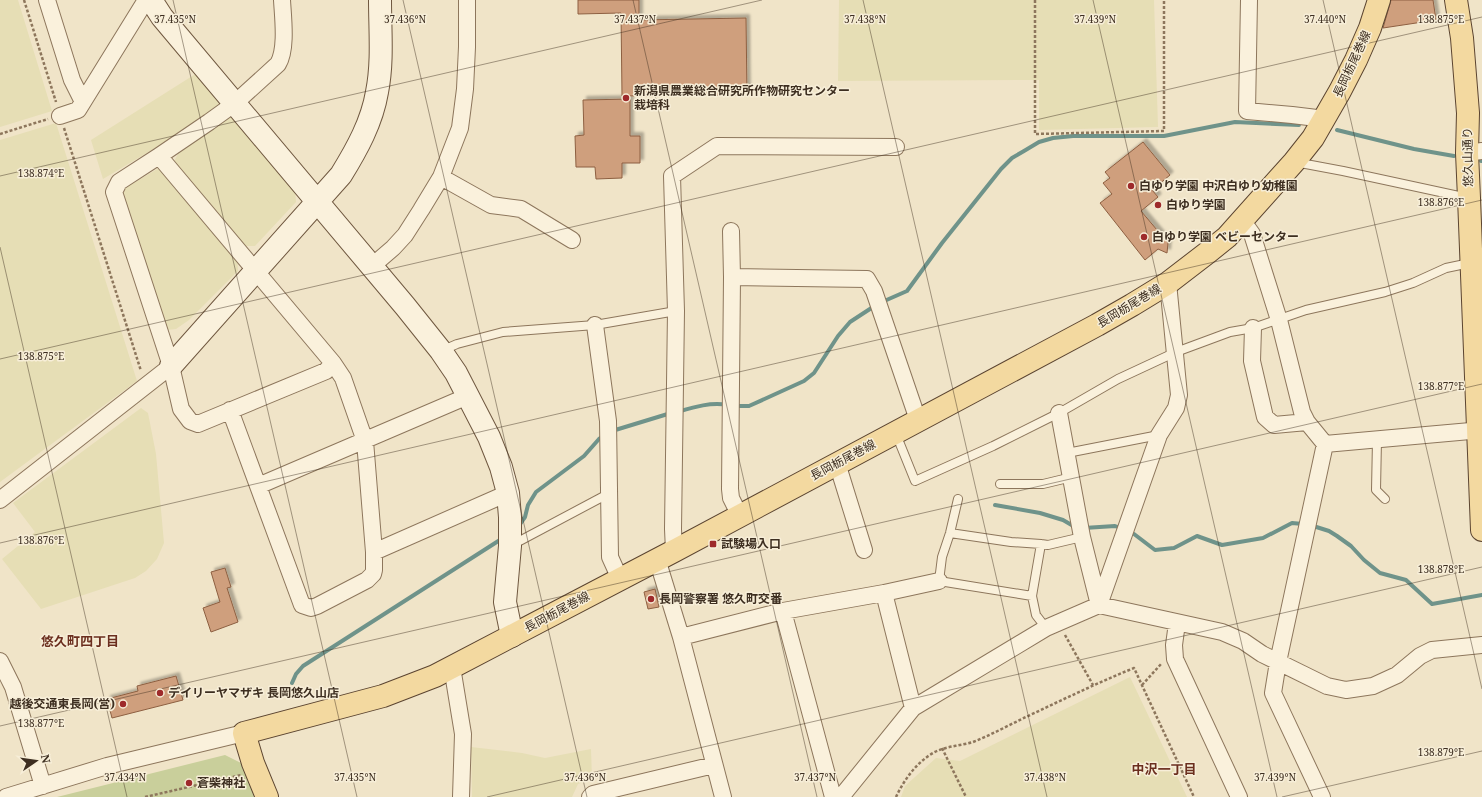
<svg xmlns="http://www.w3.org/2000/svg" width="1482" height="797" viewBox="0 0 1482 797" font-family="'Noto Serif','Noto Sans JP',serif">
<defs>
<filter id="shadow"><feDropShadow dx="3.5" dy="-3.5" stdDeviation="1" flood-color="#0004"/></filter>
</defs>
<rect width="100%" height="100%" fill="#f0e4c8"/>
<!-- farmland -->
<path fill="#e6deb5" d="M0,0H18L52,111L0,127Z
M839,0H1154L1158,127L1039,130V80L838,81Z
M197,73L218,96L219,106L199,122L103,179L91,140Z
M229,116L236,117L295,190L296,202L255,246H245L173,163L179,152Z
M56,123L137,381L0,482V140Z
M159,168L237,257L238,271L189,320L176,329L167,330L123,196L125,188Z
M141,408L148,413L156,454L164,543L157,559L146,571L135,578L41,609L2,559L35,532L13,503Z
M1130,677L1187,797H901L905,786L936,758L960,761Z
M471,747L522,753L545,758L591,749L592,779L578,784L572,797H472Z"/>
<!-- green -->
<path fill="#c9cf9b" d="M225,755L251,768L261,797H57Z"/>
<g fill="none" stroke-linecap="round" stroke-linejoin="round">
<!-- stream -->
<path stroke="#6f938a" stroke-width="4" d="M1337,130L1414,149L1454,156
M1481,161H1482
M882,302L907,291L942,243L1001,169L1012,158L1024,151L1039,142L1053,138L1073,136H1164L1235,122L1299,125
M734,406H749L804,381L814,373L838,336L850,322L876,305
M677,412C694,407 710,402 728,405
M612,431L671,413
M995,505L1040,513L1063,520L1075,527
M1310,525L1329,531L1337,536L1351,546L1364,560L1380,573L1406,580L1432,604L1482,595
M518,527L525,517L528,505L536,492L584,456L599,439L605,435
M1084,528L1115,526L1123,529
M1129,532L1134,534L1155,550L1174,548L1197,536L1222,545L1263,538L1292,523L1303,524
M292,683L296,674L303,666L503,538"/>
</g>
<!-- building -->
<path fill="#cf9f7d" stroke="#8d5f41" filter="url(#shadow)" d="M578,0H639V20L746,18L747,95L622,96L621,13L578,14Z
M1391,0H1433L1436,20L1383,28Z
M630,99V136H640V163H622V178L596,179L595,167H576L575,136L584,135L583,100Z
M1143,142L1170,175L1152,190L1158,197L1141,211L1168,243L1167,253L1158,249L1145,260L1100,203L1112,194L1103,183L1110,178L1105,172Z
M225,568L231,587L227,588L238,622L211,632L203,608L220,602L211,572Z
M655,589L659,607L648,609L644,592Z
M176,676L183,700L112,718L107,699L138,691L137,686Z"/>
<g fill="none" stroke-linecap="round" stroke-linejoin="round">
<!-- lane casing -->
<g stroke="#8d765c" stroke-width="10">
<path id="lane" d="M1295,162L1343,171L1468,198
M441,351L457,344L503,332L595,325L676,311
M896,434L915,481L993,446L1059,413L1118,379L1176,352L1230,332L1253,328L1306,310L1385,292L1413,283L1446,268L1470,263
M1377,440L1376,490L1385,499
M1067,453L1159,435
M1000,484H1043L1072,477
M958,499L950,533L942,557L939,581L1032,596L1041,544
M950,533L1011,542L1041,544L1048,545L1082,537
M512,545L608,494
M1032,596L1036,615L1046,628"/>
</g>
<!-- street casing -->
<g stroke="#8d765c" stroke-width="18">
<path id="street" d="M47,0L72,80L83,102
M282,0C283,18 287,49 278,64L234,104L209,122L159,156L119,182L114,192L171,366L181,409L190,421L198,424L326,371L333,363
M1249,0L1247,111L1292,115L1325,119
M60,116L78,110L146,0
M1467,153L1482,151
M159,156L333,363L343,378L365,441L374,552V570L373,574L367,580L317,606L311,608L302,605L230,410
M441,177L491,205L521,209L572,240
M1242,220L1252,234L1279,320L1302,412L1307,422L1325,444
M731,231L732,277L730,489L731,498L740,516
M371,267L393,248L405,235L421,210L441,177L460,128L465,89L467,47V0
M732,277L867,279L874,291L918,420
M595,325L608,421L610,557L620,579
M1253,328L1252,361L1265,417L1274,425L1307,422
M1059,413L1082,537L1099,605L1222,632L1243,641L1262,654L1327,686L1346,690L1373,686L1397,675L1420,656L1432,650L1482,645
M1325,444L1482,430
M837,463L864,550
M258,486L468,396
M0,500L171,366
M674,551L673,529L676,311L672,176L717,146L896,147
M374,552L508,493
M657,559L681,637L723,797
M884,593L939,581
M783,611L833,797
M1177,623L1174,645L1175,659L1239,797
M681,637L783,611L884,593L913,708
M0,661L13,687L43,786
M452,667L463,734L461,797
M6,797L107,766L244,733
M590,797L593,794L714,765
M841,797L913,708L1046,628L1099,605L1159,435L1176,408L1179,395L1168,283
M1322,797L1273,693L1278,662L1325,444"/>
</g>
<!-- secondary casing -->
<g stroke="#6f573f" stroke-width="24">
<path id="secondary" d="M151,0L162,17L405,306L441,351L456,373L489,437L501,467L508,493L510,517V546L505,602L512,636
M171,366L341,175C357,149 372,122 377,92C383,62 380,30 380,0"/>
</g>
<!-- primary casing -->
<g stroke="#5b4430" stroke-width="24">
<path id="primary" d="M1456,0L1462,38L1468,113L1467,153L1469,198L1482,530
M267,797L253,763L244,733L383,696L435,676L674,551L1097,325L1132,305L1168,283L1207,253L1227,237L1294,162L1313,138L1340,91L1356,60L1370,28L1379,0"/>
</g>
<!-- path -->
<path stroke="#8d765c" stroke-width="2.5" stroke-dasharray="3 2" stroke-linecap="butt" d="M24,0L56,102
M1035,0V134L1164,131V0
M64,128L141,371
M0,134L48,119
M1065,635L1093,685
M1142,685L1162,663
M942,748L966,797
M145,797L241,775
M896,797C904,780 916,763 933,753C945,746 960,746 973,742C991,735 1009,725 1026,717C1062,700 1097,683 1134,668L1194,797"/>
<!-- lane -->
<use href="#lane" stroke="#faf1dc" stroke-width="8"/>
<!-- street -->
<use href="#street" stroke="#faf1dc" stroke-width="16"/>
<!-- secondary -->
<use href="#secondary" stroke="#faf1dc" stroke-width="22"/>
<!-- primary -->
<use href="#primary" stroke="#f3d9a0" stroke-width="22"/>
</g>
<!-- ticks -->
<path fill="none" stroke="#3d2e20" stroke-width="1" stroke-opacity="0.45" d="M173,0L357,797M403,0L587,797M633,0L817,797M863,0L1047,797M1093,0L1277,797M1323,0L1482,689M0,176L762,0M0,247L127,797M0,359L1482,17M0,543L1482,200M0,726L1482,384M487,797L1482,567M1282,797L1482,751"/>
<!-- markers -->
<g fill="#9e2a2b" stroke="#f7eed8" stroke-width="1.5">
<circle cx="626" cy="98" r="4"/>
<circle cx="1131" cy="186" r="4"/>
<circle cx="1158" cy="205" r="4"/>
<circle cx="1144" cy="237" r="4"/>
<rect x="709" y="540" width="8" height="8" rx="2"/>
<circle cx="651" cy="599" r="4"/>
<circle cx="160" cy="693" r="4"/>
<circle cx="123" cy="704" r="4"/>
<circle cx="189" cy="783" r="4"/>
</g>
<g text-anchor="middle" stroke-width="3" stroke-linejoin="round" paint-order="stroke">
<!-- street labels -->
<g font-size="12" fill="#3d2e20" stroke="#f7eed8">
<text transform="translate(1352 64) rotate(-65)" y="4">長岡栃尾巻線</text>
<text transform="translate(1468 157) rotate(-91)" y="4">悠久山通り</text>
<text transform="translate(1129 306) rotate(-31)" y="4">長岡栃尾巻線</text>
<text transform="translate(843 460) rotate(-28)" y="4">長岡栃尾巻線</text>
<text transform="translate(557 612) rotate(-28)" y="4">長岡栃尾巻線</text>
</g>
<!-- poi labels -->
<g font-size="12" font-weight="bold" fill="#3d2e20" stroke="#f7eed8" text-anchor="start">
<text x="634" y="95">新潟県農業総合研究所作物研究センター<tspan x="634" dy="14">栽培科</tspan></text>
<text x="1139" y="190">白ゆり学園 中沢白ゆり幼稚園</text>
<text x="1166" y="209">白ゆり学園</text>
<text x="1152" y="241">白ゆり学園 ベビーセンター</text>
<text x="721" y="548">試験場入口</text>
<text x="659" y="603">長岡警察署 悠久町交番</text>
<text x="168" y="697">デイリーヤマザキ 長岡悠久山店</text>
<text x="115" y="708" text-anchor="end">越後交通東長岡(営)</text>
<text x="197" y="787">蒼柴神社</text>
</g>
<!-- neighbourhood labels -->
<g font-size="13" font-weight="bold" fill="#6b2e1e" stroke="#f7eed8">
<text x="80" y="646">悠久町四丁目</text>
<text x="1164" y="774">中沢一丁目</text>
</g>
</g>
<g font-size="10" text-anchor="middle" fill="#3d2e20" stroke="#f7eed8" stroke-width="3" stroke-linejoin="round" paint-order="stroke">
<text x="1441" y="23">138.875°E</text>
<text x="175" y="23">37.435°N</text>
<text x="405" y="23">37.436°N</text>
<text x="635" y="23">37.437°N</text>
<text x="865" y="23">37.438°N</text>
<text x="1095" y="23">37.439°N</text>
<text x="1325" y="23">37.440°N</text>
<text x="41" y="177">138.874°E</text>
<text x="1441" y="206">138.876°E</text>
<text x="41" y="360">138.875°E</text>
<text x="1441" y="390">138.877°E</text>
<text x="41" y="544">138.876°E</text>
<text x="1441" y="573">138.878°E</text>
<text x="41" y="727">138.877°E</text>
<text x="1441" y="756">138.879°E</text>
<text x="125" y="781">37.434°N</text>
<text x="355" y="781">37.435°N</text>
<text x="585" y="781">37.436°N</text>
<text x="815" y="781">37.437°N</text>
<text x="1045" y="781">37.438°N</text>
<text x="1275" y="781">37.439°N</text>
</g>
<!-- north arrow -->
<g transform="translate(36 761) rotate(77)" stroke="#f7eed8" stroke-width="3" paint-order="stroke">
<path d="M0-3L7 15L0 10L-7 15Z" fill="#3d2e20"/>
<text y="-6" font-size="11" font-weight="bold" text-anchor="middle" fill="#3d2e20">N</text>
</g>
</svg>
